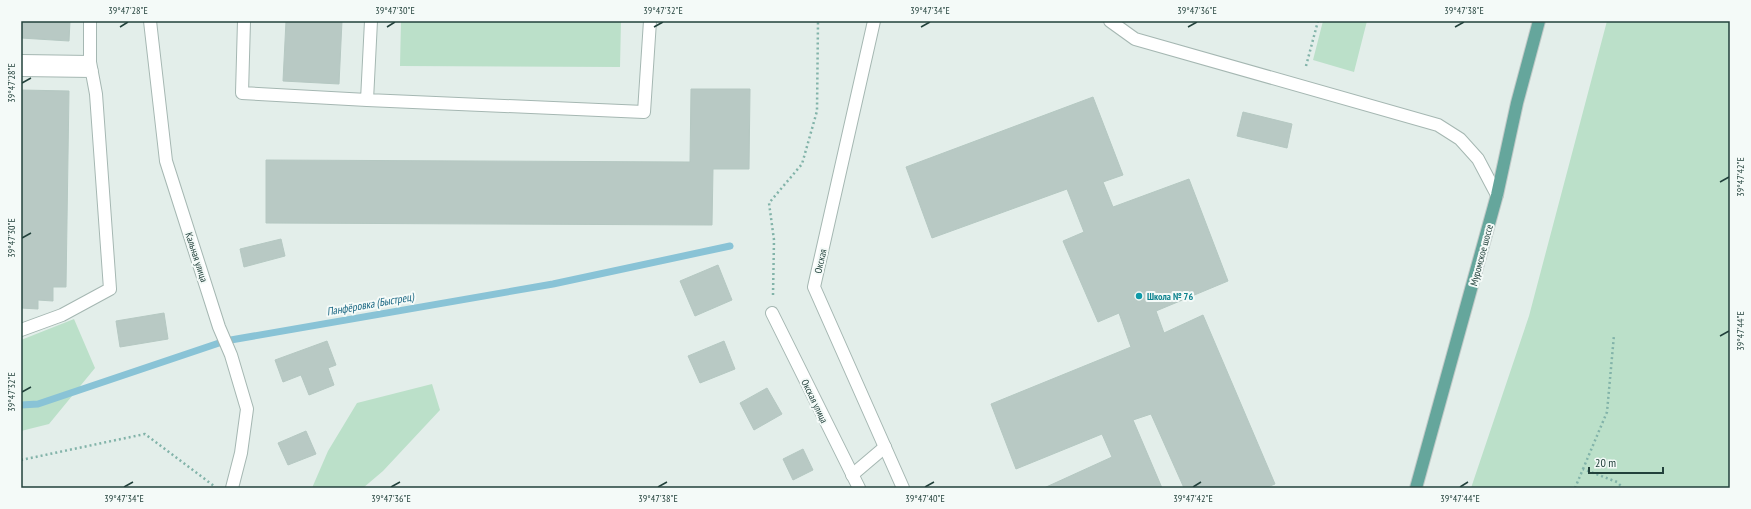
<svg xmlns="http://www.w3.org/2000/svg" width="1751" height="509" viewBox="0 0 1751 509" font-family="'PT Sans Narrow',sans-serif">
<rect width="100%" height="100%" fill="#e3eeea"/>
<!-- green -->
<path fill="#bbe0c9" d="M401,21H621L620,67L400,66Z
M1323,21H1367L1354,72L1313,60Z
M1607,21H1730V488H1471L1529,316Z
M74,319L95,368L49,424L21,431V340Z
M432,384L440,410L383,471L363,488H312L328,451L357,403Z"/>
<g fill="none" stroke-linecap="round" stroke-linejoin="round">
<!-- stream -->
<path stroke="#89c3d6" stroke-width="7" d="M21,405L38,404L225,341L553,284L730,246"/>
</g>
<!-- building -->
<path fill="#b8c9c4" stroke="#b5c8c2" d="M21,21H70L69,41L21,38Z
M286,21H342L339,84L283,81Z
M691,89H750L749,169H713L712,225L266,223V160L690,162Z
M21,90L69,91L66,287H53V301L38,300V309L21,308Z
M1093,97L1123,175L1103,182L1113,207L1189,179L1228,281L1156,311L1164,333L1203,315L1275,484L1265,488H1184L1151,414L1133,420L1162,488H1044L1112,457L1102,434L1016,469L991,404L1131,347L1119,313L1098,322L1063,241L1084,232L1067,189L932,238L906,167Z
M1243,112L1292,124L1287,148L1237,136Z
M281,239L285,256L244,267L240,249Z
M718,265L732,300L695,316L680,281Z
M164,313L168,339L120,347L116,321Z
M327,341L336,365L328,368L334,385L309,395L301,375L283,382L275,360Z
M724,341L735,369L700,383L688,356Z
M767,388L782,414L754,430L740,403Z
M306,431L316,454L288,465L278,443Z
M803,449L813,470L793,480L783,459Z"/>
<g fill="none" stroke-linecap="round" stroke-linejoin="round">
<!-- service casing -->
<g stroke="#a5b7b2" stroke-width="14">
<path id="service" d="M244,21L242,93L367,100L371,21
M1110,21L1135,39L1438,125L1460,139L1478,159L1497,195
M21,61L90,62
M21,70L92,71
M367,100L644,112L650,21
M21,330L62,315L110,289L96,94L90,62V21
M852,475L885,447"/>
</g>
<!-- minor casing -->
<g stroke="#a5b7b2" stroke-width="14">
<path id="minor" d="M150,21L166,161L219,327L231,355L247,409L241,453L232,488
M874,21L814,287L903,488
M772,313L859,488"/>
</g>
<!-- primary casing -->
<g stroke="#c1cac8" stroke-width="14">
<path id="primary" d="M1416,488L1497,195L1517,103L1539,21"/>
</g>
<!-- path -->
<path stroke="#82b3a9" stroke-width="2.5" stroke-dasharray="2 3" stroke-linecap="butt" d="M1306,66L1318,21
M773,295L774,240L769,203L802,164L817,111L818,21
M21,460L145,434L214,486
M1583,469L1607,412L1614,335
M1575,488L1583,469L1617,482L1623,488"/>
<!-- service -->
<use href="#service" stroke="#fff" stroke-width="12"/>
<!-- minor -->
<use href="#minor" stroke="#fff" stroke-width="12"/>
<!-- primary -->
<use href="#primary" stroke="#65a69c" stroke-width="12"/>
</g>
<!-- ticks -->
<path fill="none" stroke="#22413b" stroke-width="1.5" d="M120,27L128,22M387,27L395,22M654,27L663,22M921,27L930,22M1188,27L1197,22M1455,27L1464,22M22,83L31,78M1720,182L1729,177M22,238L31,233M1720,336L1729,331M22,392L31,387M124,487L133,482M391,487L400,482M658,487L667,482M925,487L934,482M1193,487L1201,482M1460,487L1468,482"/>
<!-- markers -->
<circle fill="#0f9aa8" stroke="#f4faf8" stroke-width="1.5" cx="1139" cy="296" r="4"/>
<g text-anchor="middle" stroke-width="4" stroke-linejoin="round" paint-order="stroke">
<!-- street labels -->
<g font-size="10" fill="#22413b" stroke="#f4faf8">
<text transform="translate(1481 255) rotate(-75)" y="4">Муромское шоссе</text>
<text transform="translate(197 257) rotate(72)" y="4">Кальная улица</text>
<text transform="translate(820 261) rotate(-77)" y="4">Окская</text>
<text transform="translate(815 401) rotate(64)" y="4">Окская улица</text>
</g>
<!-- culture labels -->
<g font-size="10" font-weight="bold" fill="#0d838f" stroke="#f4faf8" text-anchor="start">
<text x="1147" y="300">Школа № 76</text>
</g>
<!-- water labels -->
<g font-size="11" font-style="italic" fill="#176581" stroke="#f4faf8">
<text transform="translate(370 304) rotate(-10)" y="4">Панфёровка (Быстрец)</text>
</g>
</g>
<!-- border -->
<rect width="1751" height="509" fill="none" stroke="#f4faf8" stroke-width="44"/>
<!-- scale -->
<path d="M1589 467v6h74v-6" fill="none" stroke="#22413b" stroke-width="2"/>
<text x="1595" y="467" font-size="12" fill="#22413b" stroke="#f4faf8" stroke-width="3" paint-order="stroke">20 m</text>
<rect x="22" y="22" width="1707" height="465" fill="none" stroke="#22413b" stroke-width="1.5"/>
<g font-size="10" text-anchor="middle" fill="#22413b">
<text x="128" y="14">39°47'28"E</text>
<text x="395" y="14">39°47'30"E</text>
<text x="663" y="14">39°47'32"E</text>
<text x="930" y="14">39°47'34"E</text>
<text x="1197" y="14">39°47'36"E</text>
<text x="1464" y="14">39°47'38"E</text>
<text transform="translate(11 83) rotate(-90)" y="4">39°47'28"E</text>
<text transform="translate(1740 177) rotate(-90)" y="4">39°47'42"E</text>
<text transform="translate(11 238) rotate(-90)" y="4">39°47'30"E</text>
<text transform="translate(1740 331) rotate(-90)" y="4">39°47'44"E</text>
<text transform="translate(11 392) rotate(-90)" y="4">39°47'32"E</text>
<text x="124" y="502">39°47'34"E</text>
<text x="391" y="502">39°47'36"E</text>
<text x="658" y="502">39°47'38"E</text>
<text x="925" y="502">39°47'40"E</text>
<text x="1193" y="502">39°47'42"E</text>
<text x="1460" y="502">39°47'44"E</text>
</g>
</svg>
